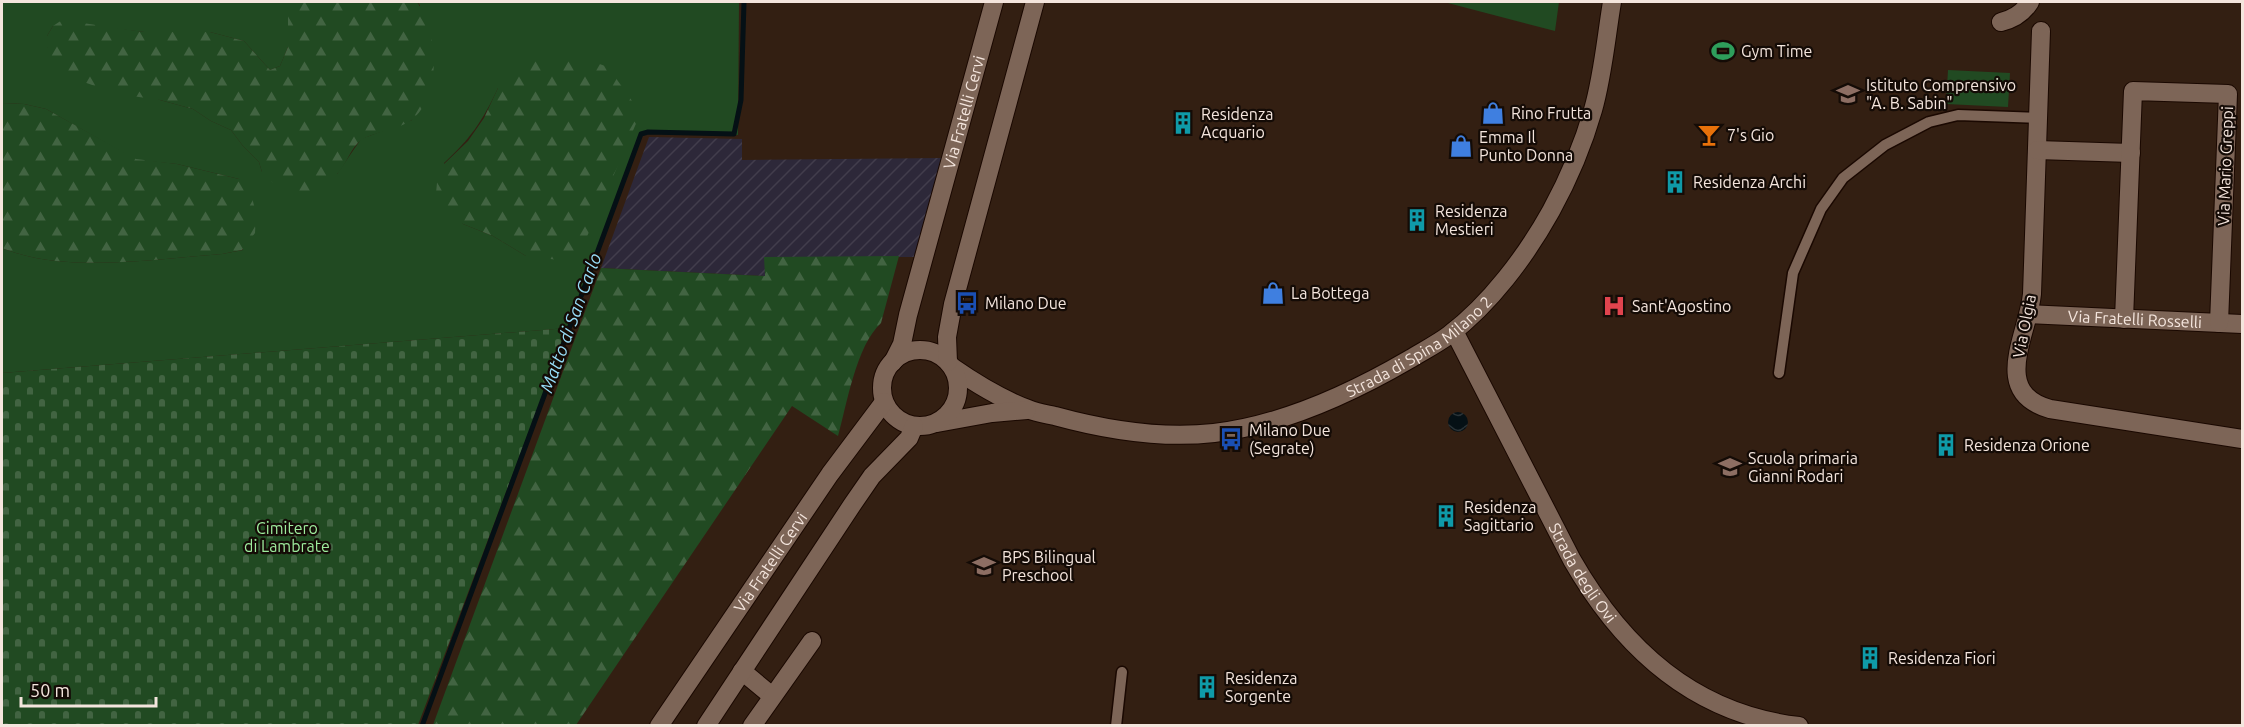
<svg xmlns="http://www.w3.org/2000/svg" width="2244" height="727" viewBox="0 0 2244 727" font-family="Ubuntu,sans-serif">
<defs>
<pattern id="industrial-furrows" width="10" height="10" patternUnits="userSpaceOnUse" patternTransform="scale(1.5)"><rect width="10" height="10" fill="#2d2839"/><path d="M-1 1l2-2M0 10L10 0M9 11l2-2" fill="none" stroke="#423d4c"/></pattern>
<pattern id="forest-firs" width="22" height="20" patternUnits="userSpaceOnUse" patternTransform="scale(1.5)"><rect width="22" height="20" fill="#214a22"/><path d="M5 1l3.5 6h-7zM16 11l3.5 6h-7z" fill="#426442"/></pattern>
<pattern id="cemetery-stones" width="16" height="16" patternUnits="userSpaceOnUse" patternTransform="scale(1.5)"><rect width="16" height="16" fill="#214a22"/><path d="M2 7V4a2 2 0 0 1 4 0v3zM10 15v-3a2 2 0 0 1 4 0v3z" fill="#426442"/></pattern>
<pattern id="water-waves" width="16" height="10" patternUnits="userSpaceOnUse" patternTransform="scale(1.5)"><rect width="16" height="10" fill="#051015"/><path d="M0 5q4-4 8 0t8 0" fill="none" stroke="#2a3337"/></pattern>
</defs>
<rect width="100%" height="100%" fill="#331f12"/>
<!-- industrial -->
<path fill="url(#industrial-furrows)" d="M649,137L742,139V160L943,158L915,257H765V276L601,268Z"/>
<!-- green -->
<path fill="#214a22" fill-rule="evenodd" d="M2,2H288V47L280,66L270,70L244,41L210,32H144L110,28L53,26L47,36V47L160,100L193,109L211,121L231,130L243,146L259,162L262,172L337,174L361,139L412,120L420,5L417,2H739L738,135L641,132L568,328L2,373V248C65,274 154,259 222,254L243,250L239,179L177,164L136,160L46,109L24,104L2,103ZM498,88L526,256L493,236L463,224L444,163C471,138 482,122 498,88Z
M1444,2H1559L1555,31Z
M1948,70L2010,73L2008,107L1946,104Z"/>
<!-- forest -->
<path fill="url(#forest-firs)" d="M288,2H417C438,30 442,92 414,118C404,128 375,132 363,139C352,145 347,163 338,173C330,181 317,187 307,194L277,187L262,172L259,162L243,146L231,130L211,121L193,109L160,100L118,94L75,79L52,57L47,47V36L53,26L62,20L144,32H210L244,41L270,70L280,66L288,47Z
M577,56L608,67L637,108L638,119L579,255L567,261L526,256L493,236L463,224L436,193L437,183L444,164L468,141L484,118L498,88L524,60L534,57Z
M2,103L24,104L46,109L136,159L177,164L239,179L251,194L256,213L255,233L242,250L222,254C154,259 65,274 2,248Z
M899,256L881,323C856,346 847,404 838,436L792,406L576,725H433L601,268L765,276L764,257Z"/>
<!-- cemetery -->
<path fill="url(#cemetery-stones)" d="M568,328L418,725H2V373Z"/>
<!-- water -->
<path fill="url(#water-waves)" d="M1448 422a10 10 0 1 1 20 0a10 10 0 1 1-20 0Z"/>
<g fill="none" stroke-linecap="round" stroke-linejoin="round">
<!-- stream -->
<path stroke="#051015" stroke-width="5" d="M422,726L641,134L648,132L734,134L741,100L744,2"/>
<!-- service casing -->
<g stroke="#1a0801" stroke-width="13">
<path id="service" d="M1779,373L1793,273L1821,209L1843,178L1885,145L1929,122L1958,115L2038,118
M1116,726L1122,672"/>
</g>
<!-- minor casing -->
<g stroke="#1a0801" stroke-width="20">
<g id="minor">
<path d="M2001,22C2014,19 2023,13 2030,2"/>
<path d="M2041,31L2032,294C2028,335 1990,392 2050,409L2242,439"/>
<path d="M2037,150L2131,153"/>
<path id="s1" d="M2029,314L2242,324"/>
<path d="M2124,319L2133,91L2228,94L2219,323"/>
<path id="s2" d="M1454,331L1572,560C1623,649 1694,714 1799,726"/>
<path id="s3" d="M952,367C975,383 1001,399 1028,409C1037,413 1046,414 1055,416C1106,430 1161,439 1214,433C1283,425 1350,394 1410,359C1423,351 1437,344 1449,335C1490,304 1526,256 1551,211C1568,180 1583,145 1593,110C1603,75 1606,38 1612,2"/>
<path d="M937,423L992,413L1027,410"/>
<path d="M742,671L772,696"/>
<path d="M752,726L812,641"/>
</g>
</g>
<!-- tertiary casing -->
<g stroke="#1a0801" stroke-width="20">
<g id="tertiary">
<circle cx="920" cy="388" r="38"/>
<path id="s4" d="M893,362L902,344L908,315L994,2"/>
<path d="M948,362L947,337L953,304L1035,2"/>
<path id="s5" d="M659,726L830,474L884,402"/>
<path d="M706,726L852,505L872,476L909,438L914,426"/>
</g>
</g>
<!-- service -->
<use href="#service" stroke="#7d6557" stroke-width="10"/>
<!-- minor -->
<use href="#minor" stroke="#7d6557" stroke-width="18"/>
<!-- tertiary -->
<use href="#tertiary" stroke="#7d6557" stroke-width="18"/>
</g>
<!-- icons -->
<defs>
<g id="stadium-bare" transform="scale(1.8)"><path d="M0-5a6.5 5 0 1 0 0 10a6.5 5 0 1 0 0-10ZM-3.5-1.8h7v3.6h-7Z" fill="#2e9e5b" stroke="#140b06" stroke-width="2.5" paint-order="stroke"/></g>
<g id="school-bare" transform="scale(1.8)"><path d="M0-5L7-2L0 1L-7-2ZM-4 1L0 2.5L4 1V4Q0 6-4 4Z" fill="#8d6e63" stroke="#140b06" stroke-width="2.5" paint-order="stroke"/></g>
<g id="shop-bare" transform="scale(1.8)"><path d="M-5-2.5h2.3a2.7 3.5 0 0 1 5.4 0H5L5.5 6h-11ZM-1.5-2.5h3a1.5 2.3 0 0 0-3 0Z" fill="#3f7fe0" stroke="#140b06" stroke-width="2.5" paint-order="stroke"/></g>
<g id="building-bare" transform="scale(1.8)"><path d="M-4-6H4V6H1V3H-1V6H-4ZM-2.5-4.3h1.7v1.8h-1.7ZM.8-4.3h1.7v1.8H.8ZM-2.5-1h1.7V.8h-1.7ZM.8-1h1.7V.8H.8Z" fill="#0f9aa8" stroke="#140b06" stroke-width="2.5" paint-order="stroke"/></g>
<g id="bar-bare" transform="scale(1.8)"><path d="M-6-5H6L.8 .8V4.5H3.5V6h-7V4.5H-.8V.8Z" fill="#e8710a" stroke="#140b06" stroke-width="2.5" paint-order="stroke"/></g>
<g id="bus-bare" transform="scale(1.8)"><path d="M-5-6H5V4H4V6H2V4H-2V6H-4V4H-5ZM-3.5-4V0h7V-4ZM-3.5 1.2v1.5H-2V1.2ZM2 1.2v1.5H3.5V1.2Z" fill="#1a4fb4" stroke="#140b06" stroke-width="2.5" paint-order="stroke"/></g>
<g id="hospital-bare" transform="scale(1.8)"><path d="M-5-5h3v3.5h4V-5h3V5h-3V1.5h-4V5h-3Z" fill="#e0444e" stroke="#140b06" stroke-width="2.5" paint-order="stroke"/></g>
</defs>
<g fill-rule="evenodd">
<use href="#stadium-bare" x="1723" y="51"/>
<use href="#school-bare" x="1848" y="94"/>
<use href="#shop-bare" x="1493" y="113"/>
<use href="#building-bare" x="1183" y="123"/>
<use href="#bar-bare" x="1709" y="135"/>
<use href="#shop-bare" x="1461" y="146"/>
<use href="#building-bare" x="1675" y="182"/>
<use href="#building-bare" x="1417" y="220"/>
<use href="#shop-bare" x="1273" y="293"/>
<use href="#bus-bare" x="967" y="303"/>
<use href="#hospital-bare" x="1614" y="306"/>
<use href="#bus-bare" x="1231" y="439"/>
<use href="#building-bare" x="1946" y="445"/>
<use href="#school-bare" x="1730" y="467"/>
<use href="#building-bare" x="1446" y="516"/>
<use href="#school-bare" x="984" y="566"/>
<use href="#building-bare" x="1870" y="658"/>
<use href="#building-bare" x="1207" y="687"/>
</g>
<g text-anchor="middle" stroke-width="4.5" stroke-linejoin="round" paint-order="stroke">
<!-- poi labels -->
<g font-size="16" fill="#f4e5dd" stroke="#140b06" text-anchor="start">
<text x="1741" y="57">Gym Time</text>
<text x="1866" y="91">Istituto Comprensivo<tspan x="1866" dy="18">"A. B. Sabin"</tspan></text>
<text x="1511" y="119">Rino Frutta</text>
<text x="1201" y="120">Residenza<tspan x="1201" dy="18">Acquario</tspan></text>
<text x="1727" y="141">7's Gio</text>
<text x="1479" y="143">Emma Il<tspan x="1479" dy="18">Punto Donna</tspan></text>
<text x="1693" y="188">Residenza Archi</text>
<text x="1435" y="217">Residenza<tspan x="1435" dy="18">Mestieri</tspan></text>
<text x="1291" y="299">La Bottega</text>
<text x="985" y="309">Milano Due</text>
<text x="1632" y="312">Sant'Agostino</text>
<text x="1249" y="436">Milano Due<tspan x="1249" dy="18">(Segrate)</tspan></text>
<text x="1964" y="451">Residenza Orione</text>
<text x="1748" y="464">Scuola primaria<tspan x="1748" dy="18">Gianni Rodari</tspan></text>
<text x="1464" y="513">Residenza<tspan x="1464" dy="18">Sagittario</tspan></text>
<text x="1002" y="563">BPS Bilingual<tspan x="1002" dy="18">Preschool</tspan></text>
<text x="1888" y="664">Residenza Fiori</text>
<text x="1225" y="684">Residenza<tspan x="1225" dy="18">Sorgente</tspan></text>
</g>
<!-- street labels -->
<g font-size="16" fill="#f4e5dd" stroke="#140b06">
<text dy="6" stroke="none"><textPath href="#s4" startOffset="260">Via Fratelli Cervi</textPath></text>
<text transform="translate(2225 166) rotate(-88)" y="6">Via Mario Greppi</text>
<text dy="6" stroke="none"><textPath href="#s1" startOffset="106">Via Fratelli Rosselli</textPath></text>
<text transform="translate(2024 326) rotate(-79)" y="6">Via Olgia</text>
<text dy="6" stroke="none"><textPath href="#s3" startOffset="501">Strada di Spina Milano 2</textPath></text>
<text dy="6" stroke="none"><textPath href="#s5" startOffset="198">Via Fratelli Cervi</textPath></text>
<text dy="6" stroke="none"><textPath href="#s2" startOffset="274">Strada degli Ovi</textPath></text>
</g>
<!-- park labels -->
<g font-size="16" fill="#9eec9d" stroke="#140b06">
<text x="287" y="534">Cimitero<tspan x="287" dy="18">di Lambrate</tspan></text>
</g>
<!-- water labels -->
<g font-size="18" font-style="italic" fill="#97dcf7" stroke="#140b06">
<text transform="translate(571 323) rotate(-70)" y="6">Matto di San Carlo</text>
</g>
</g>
<!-- border -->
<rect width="2244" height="727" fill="none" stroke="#f4e5dd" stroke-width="6"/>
<!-- scale -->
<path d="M21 697v9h135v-9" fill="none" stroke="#f4e5dd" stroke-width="3"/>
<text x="30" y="697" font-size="18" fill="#f4e5dd" stroke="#140b06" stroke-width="4.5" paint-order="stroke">50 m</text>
</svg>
